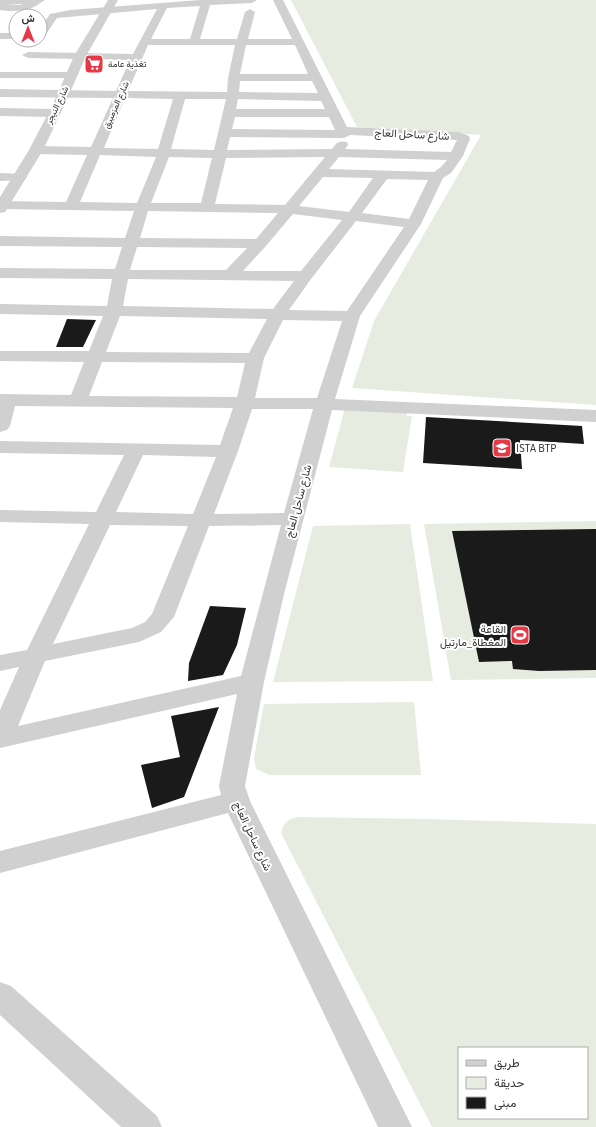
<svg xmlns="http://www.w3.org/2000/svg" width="596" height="1127" viewBox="0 0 596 1127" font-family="'Source Sans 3',Vazirmatn,sans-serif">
<rect width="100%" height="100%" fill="#fff"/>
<!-- green -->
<path fill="#e6ecdf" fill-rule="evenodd" d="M291,0H596V405L352,388L374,321L481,135L357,127Z
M345,408L407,412V416H412L403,472L329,467Z
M596,521V678L451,680L424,524Z
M410,524L433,681L273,682L313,526Z
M414,702L421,775H269L256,769L254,758L264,704Z
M297,817L426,819L596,824V1127H432L281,833C283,823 287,820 297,817ZM459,1048H587V1118H459Z"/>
<!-- building -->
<path fill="#1a1a1a" d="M67,319L96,320L83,347H56Z
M426,417L582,426L584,444L520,440L522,469L423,463Z
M596,529V670L539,671L513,669L512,661L479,662L452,531Z
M210,606L246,608L237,645L223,675L188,681L189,663Z
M219,707L184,797L152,808L141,765L180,757L171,716Z"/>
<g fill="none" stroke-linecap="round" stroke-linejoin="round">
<!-- minor -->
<path fill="#d0d0d0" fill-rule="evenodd" d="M32,0H43C33,12 14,12 0,10V4L20,5Z
M200,0H257L252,3L210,5L200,39H237L245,12L250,9L255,12L248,39H292L273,0H283L347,127L459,132L469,136L470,139L463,156L451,173L443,178L421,224L360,316L335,399L596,410V422L332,410L284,594L264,682L245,786L250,801L412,1127H378L228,813L0,873V851L221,795L219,786L237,694L0,748V710L19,667L0,671V655L27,650L89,524L0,522V510L96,512L124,455L0,453V441L220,445L233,408L15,406L10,426L7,430L0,432V394L71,395L84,362L0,361V351H89L103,316L0,314V304L107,306L112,279L0,278V268L115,269L122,247L0,246V236L125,238L134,211L0,209V201L66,202L87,155L36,154L31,153L29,150L31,147L36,146L91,147L113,98L0,97V89L116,91L130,60L28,58L22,55L28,52L133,54L157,9L57,18L44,37L40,38V28L50,14L70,10ZM200,6L190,39H151L167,8ZM148,45H235L228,78L227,92L128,91ZM246,45H295L308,74H240ZM240,81H312L318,93L239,92ZM125,98L173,99L158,149L104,148ZM185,99H226L214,150L171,149ZM238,99L321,101L325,109H236ZM235,117H329L335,130L232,129ZM350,135L457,140L451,152L345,149L348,145L347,142C339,140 336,143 332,149L227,150L230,137L344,138ZM100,155L156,157L137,203L80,202ZM169,157L212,158L201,203H151ZM325,157L285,205L215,204L226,158ZM339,157L447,160L441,167L434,172L329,169ZM323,177L373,178L349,212L299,206ZM387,179L428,180L409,219L362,213ZM148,211L278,213L256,239L140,238ZM293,214L342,220L301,271H243L265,247ZM356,221L404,227L347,311L289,310L311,279ZM137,247L247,248L226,270H130ZM128,279L294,281L273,309L123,306ZM120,316L267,319L249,353L106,352ZM283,320L342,321L317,398H255L264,358ZM102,362L245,363L237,397L89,396ZM252,409H313L284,513L214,514L238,451ZM143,455L216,457L193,514L116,512ZM110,525L188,526L152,614L145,622L132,628L53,644ZM281,525L241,676L18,726L45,661L139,642L161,632L174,617L209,526Z
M0,33H16V39H0Z
M0,72H71L75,73L77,75L75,77L71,78H0Z
M0,108L53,109L57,110L59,113L57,116L53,117L0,116Z
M0,173L25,174L27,177L25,180L0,181Z
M0,982L11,986L157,1116L162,1127H121L0,1015Z"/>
<!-- tertiary -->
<path fill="#d0d0d0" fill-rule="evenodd" d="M0,0H45L40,3L0,5Z
M108,0H118L86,56L65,104L43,150L7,209L5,212L0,213V197L29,150L53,104L74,56Z"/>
</g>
<!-- icons -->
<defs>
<g id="supermarket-square" transform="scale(1)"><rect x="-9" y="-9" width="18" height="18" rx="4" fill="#e63946" stroke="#fff"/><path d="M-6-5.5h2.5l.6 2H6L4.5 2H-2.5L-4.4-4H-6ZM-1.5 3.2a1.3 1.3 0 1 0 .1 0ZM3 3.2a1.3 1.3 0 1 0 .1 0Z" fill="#fff"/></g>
<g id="university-square" transform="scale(1)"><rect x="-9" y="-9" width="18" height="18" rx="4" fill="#e63946" stroke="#fff"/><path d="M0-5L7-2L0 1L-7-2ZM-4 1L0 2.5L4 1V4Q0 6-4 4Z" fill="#fff"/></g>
<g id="stadium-square" transform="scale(1)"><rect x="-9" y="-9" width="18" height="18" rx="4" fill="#e63946" stroke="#fff"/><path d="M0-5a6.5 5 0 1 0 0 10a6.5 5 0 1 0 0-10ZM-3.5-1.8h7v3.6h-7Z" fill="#fff"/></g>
</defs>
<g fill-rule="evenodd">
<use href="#supermarket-square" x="94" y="64"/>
<use href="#university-square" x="502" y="448"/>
<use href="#stadium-square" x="520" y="635"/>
</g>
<g text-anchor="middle" stroke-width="4" stroke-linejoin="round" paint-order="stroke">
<!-- far-poi labels -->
<g font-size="9" fill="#333" stroke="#fff" text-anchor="start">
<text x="108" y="67">تغذية عامة</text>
</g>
<!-- far-street labels -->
<g font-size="9" fill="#333" stroke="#fff">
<text transform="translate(57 105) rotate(-64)" y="3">شارع النيجر</text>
<text transform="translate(116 105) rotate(-66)" y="3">شارع المزمبيق</text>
</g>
<!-- street labels -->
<g font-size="11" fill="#333" stroke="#fff">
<text transform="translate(412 134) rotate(3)" y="4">شارع ساحل العاج</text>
<text transform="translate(298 501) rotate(-75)" y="4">شارع ساحل العاج</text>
<text transform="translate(253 836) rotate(65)" y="4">شارع ساحل العاج</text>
</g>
<!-- poi labels -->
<g font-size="11" fill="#333" stroke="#fff" text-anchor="start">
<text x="516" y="452">ISTA BTP</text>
<text x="506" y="633" text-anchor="end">القاعة<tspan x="506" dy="13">المغطاة_مارتيل</tspan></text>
</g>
</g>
<!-- legend -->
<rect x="458" y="1047" width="130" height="72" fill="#ffffff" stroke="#adadad"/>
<rect x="466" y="1060" width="20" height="6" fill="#d0d0d0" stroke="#adadad"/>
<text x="494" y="1067" font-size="12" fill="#333333">طريق</text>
<rect x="466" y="1077" width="20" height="12" fill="#e6ecdf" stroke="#adadad"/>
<text x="494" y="1087" font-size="12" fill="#333333">حديقة</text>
<rect x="466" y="1097" width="20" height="12" fill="#1a1a1a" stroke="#adadad"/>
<text x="494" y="1107" font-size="12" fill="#333333">مبنى</text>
<!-- north arrow -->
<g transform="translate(28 28)"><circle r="19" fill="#ffffff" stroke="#adadad"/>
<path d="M0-3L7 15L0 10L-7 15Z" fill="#e63946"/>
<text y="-6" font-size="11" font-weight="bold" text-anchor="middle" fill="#333333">ش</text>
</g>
</svg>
